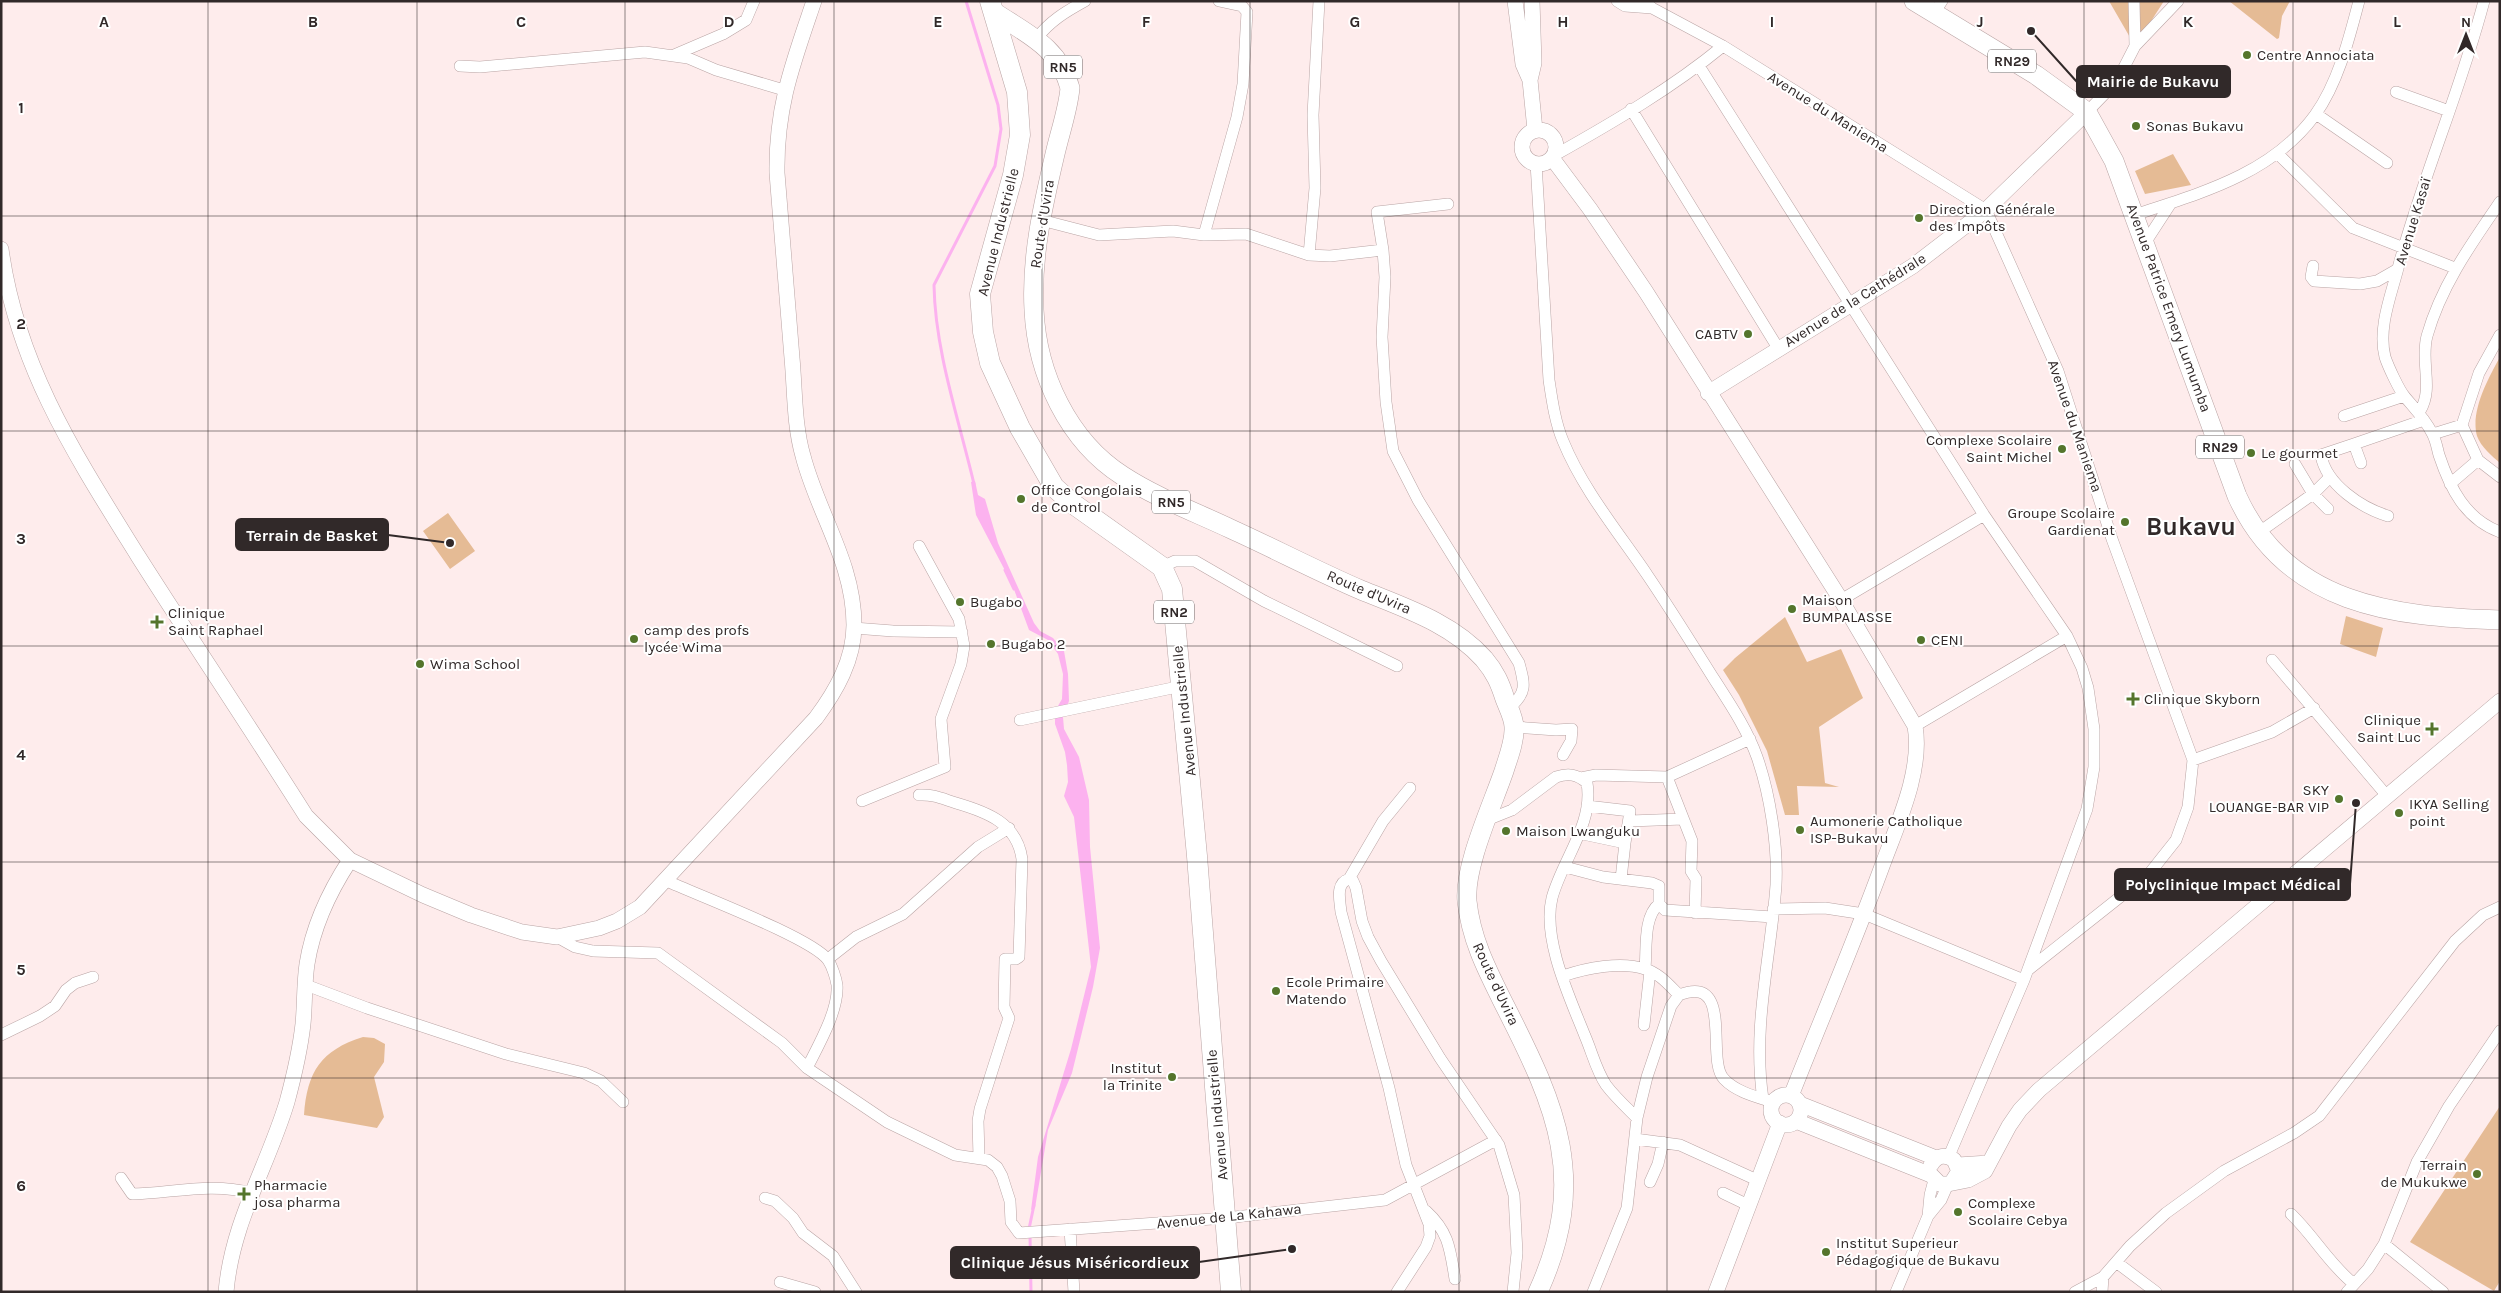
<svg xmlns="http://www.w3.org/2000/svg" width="2501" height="1293" viewBox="0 0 2501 1293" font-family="Karla,sans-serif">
<rect width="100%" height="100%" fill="#feecec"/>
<!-- green -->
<path fill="#e5bb95" d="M2109,1H2164L2135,46Z
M2229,1H2290L2282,16L2279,38L2277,39Z
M2173,154L2191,185L2145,194L2135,171Z
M2500,357V463C2492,456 2481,447 2477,436C2470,411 2489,377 2500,357Z
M448,513L475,551L450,569L423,531Z
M2346,616L2383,628L2376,657L2340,644Z
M1785,617L1807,662L1841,649L1863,698L1819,727L1825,783L1839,787L1797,786L1799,815H1785L1767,751L1739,695L1723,670L1735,658Z
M363,1037L374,1038L385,1044L384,1062L374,1077L384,1117L377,1128L304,1115C307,1072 321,1050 363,1037Z
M2500,1106V1281L2494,1291L2410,1242Z"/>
<!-- water -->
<path fill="#fcb2ef" d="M975,481L978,495L985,499L998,543L1034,623L1040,631L1053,638L1064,651L1068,674L1069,701L1063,717L1064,729L1079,757L1089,800L1090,847L1100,948L1093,987L1072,1073L1048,1130L1035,1208L1031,1210L1038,1157L1071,1049L1091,967L1074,817L1064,796L1068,782L1067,765L1065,752L1055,724V711L1062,699L1063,674L1058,654L1048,640L1029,630L1012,584L976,515L971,482Z"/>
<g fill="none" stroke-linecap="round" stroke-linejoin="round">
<!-- stream -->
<path stroke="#fcb2ef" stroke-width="3" d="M966,1L998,105L1001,129L995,166L934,285C935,351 959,420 974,484
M1005,570L1014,589
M1029,1229L1034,1205
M1030,1235L1031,1292"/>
<!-- minor casing -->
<g stroke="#b9a4a4" stroke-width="12">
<path id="minor" d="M1617,1L1625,6L1652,8
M1644,1L1652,8L1723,46L1986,210L2058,371L2112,539L2193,760L2188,807L2176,840L2149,874L2028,970
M2134,1L2135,46
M2484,1C2460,93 2421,180 2397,272C2390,298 2378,329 2385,357C2388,366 2399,390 2405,397C2415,409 2425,419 2432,433C2436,440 2437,448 2439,455C2450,488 2465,519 2500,532
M1934,13L1942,1
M1036,39C1050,21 1065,12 1085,1
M674,55L723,34L746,20L754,1
M460,66L480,67L645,52L688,58L716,70L784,90
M1699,66L1984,515L2067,636L2082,668L2088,688L2094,729V767L2087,809L2024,980L1949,1156
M2396,92L2449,111
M1631,109L1778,348
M2087,112L2117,81L2135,46L2178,1
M2316,114L2387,163
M2278,154L2353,228L2455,268
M1555,155C1612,123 1672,88 1723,46
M1536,163L1549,380C1552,400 1555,422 1563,441C1583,490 1619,533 1648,576C1671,610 1692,644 1714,679C1730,704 1747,729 1757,757C1770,794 1778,846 1776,885C1771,956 1752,1027 1763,1099
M2134,215C2201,193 2272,174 2315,115C2338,83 2349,39 2359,1
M1041,220L1099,235L1173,231L1204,235L1246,234L1309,255L1330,256L1383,250L1385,277L1382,337L1386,402L1393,451L1418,500L1519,663C1525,685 1527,693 1509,708
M1204,235L1237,117L1243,84L1247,12L1242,6L1219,1
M2145,243L2171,203
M1383,250L1377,212L1448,204
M1309,255L1315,188L1313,115L1319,1
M2313,266L2311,277L2314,281L2360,284L2377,281L2398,269
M2420,411C2434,388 2420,362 2427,336C2441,286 2471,244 2500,202
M2344,416L2404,396
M2433,434L2462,425
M2354,444L2321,455C2326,485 2362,508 2388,516
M2478,460L2462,425L2479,373L2500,335
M2361,463L2354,444L2424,420
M2295,464L2313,494L2328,509
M2450,484L2478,460L2500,477
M2258,533L2313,494L2329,478
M1162,567L1175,561H1195L1264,601L1397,666
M1841,600L1984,515
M854,628L893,631L962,632
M2272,660L2387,796
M1020,720L1182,686
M1915,726L2067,636
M1514,727L1556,730L1572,729L1571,741L1563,755
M2193,760L2272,732L2314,708
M1667,777L1692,841L1691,871L1696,879L1695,913
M1581,778L1596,775L1667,777L1750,739
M919,795C933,794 943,799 956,803C987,812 1017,823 1022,859L1019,957L1016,959H1005L1004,1007L1009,1018L980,1109L978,1121L979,1157
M862,801L945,767L941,719L961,664L964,646L959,619L919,546
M1587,806L1630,811L1625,843
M1487,820L1512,810L1556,777C1568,773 1577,774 1587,783C1594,824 1562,860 1552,898C1542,939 1570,998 1585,1036C1592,1052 1596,1070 1606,1085C1615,1097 1627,1108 1637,1118
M1630,821L1683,819
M1578,833L1625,843L1621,879
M1565,867L1603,877L1652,883L1659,886V904L1665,910L1773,917
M1349,879L1383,821L1410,788
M667,881C697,895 812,938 828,960C832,966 836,978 837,985C839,1010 818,1046 807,1068
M1773,909L1825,908L1864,914L2024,980
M557,937L575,947L593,951L658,953L782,1043L807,1068L887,1122L955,1155L988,1160L997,1167L1002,1176L1010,1201L1011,1222L1019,1233L1226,1218L1385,1200L1496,1140
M828,959L856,937L903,914L978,847L1009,828
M1645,968C1647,949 1643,917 1659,904
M1563,976C1586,968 1621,961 1645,969C1659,973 1669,985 1679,995
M306,985L367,1008L506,1054L584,1073L601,1081L623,1102
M1644,1025L1650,971
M1,1035L40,1016L55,1006L66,990L75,983L93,977
M1635,1139L1680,1145L1757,1180
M121,1178L132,1194C172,1193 212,1182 251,1193
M1650,1182L1658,1164L1663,1142
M1723,1193L1748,1205
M765,1198L775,1201L793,1218L803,1233L833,1256L856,1292
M1426,1211C1449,1232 1450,1249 1455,1279
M2291,1214C2314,1236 2329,1264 2354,1284
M1928,1216L1930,1195L1934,1180
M1070,1229L1074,1292
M2384,1244L2443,1292
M2116,1262L2156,1292
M780,1282L815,1292
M1397,1292L1426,1247L1430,1236L1429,1224L1406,1165L1389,1088L1341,912C1340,901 1335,883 1349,879L1353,881L1356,888L1362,921L1368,937L1381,961L1440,1058L1499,1145L1514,1195L1517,1253L1513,1292
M1593,1292L1627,1208L1637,1118L1647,1077L1671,1006L1679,995C1735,973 1705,1060 1724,1079C1736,1092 1757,1097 1773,1102
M1896,1292L1928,1216L1941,1200L1948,1184
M2075,1292L2103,1277L2130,1246L2166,1213L2224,1171L2294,1133L2319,1116L2455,941L2483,915L2500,907
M2102,1292L2103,1277
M2347,1292L2368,1269L2384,1244L2417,1162L2449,1106L2500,1031"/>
</g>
<!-- tertiary casing -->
<g stroke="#b9a4a4" stroke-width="16">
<path id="tertiary" d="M1515,1L1523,64L1530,80L1535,130
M1530,80L1534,63L1532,1
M1522 147a17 17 0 1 1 34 0a17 17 0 1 1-34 0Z
M1552,158L1590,209L1646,292L1841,600L1915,726C1923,772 1896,827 1881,869C1853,945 1821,1020 1791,1096
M1,249C17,367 77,458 138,556C194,644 251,729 306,816L350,860L423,895L471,915L522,932L557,937L599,928L617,921L640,907L816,718C836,691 854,660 854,625C854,563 818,514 803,456C794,425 795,390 792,358C787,296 782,234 777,173C776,106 793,63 814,1
M1708,393L1913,266L1986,210L2087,112
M1771 1110a15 15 0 1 1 30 0a15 15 0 1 1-30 0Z
M1800,1104L1936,1158
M1796,1121L1931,1175L1940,1184H1948L1968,1180L1985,1171L2009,1126L2020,1110L2039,1090L2500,701
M1931,1165C1937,1155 1945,1154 1954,1160L1959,1171L1952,1182
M1958,1165L1989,1163
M226,1292C232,1222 267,1168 287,1102C294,1076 300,1051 303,1024C305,1004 304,984 307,964C313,926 329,892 350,860
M1716,1292L1780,1123"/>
</g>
<!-- primary casing -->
<g stroke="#b9a4a4" stroke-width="20">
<path id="primary" d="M1914,1L2036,75L2087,112L2114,161L2237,496C2286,605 2394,617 2500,620
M994,12C1027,34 1059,47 1070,88C1068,110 1060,132 1055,154C1043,205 1031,257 1034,310C1037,374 1068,441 1123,476C1157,498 1195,512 1231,529C1275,549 1317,571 1361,590C1405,608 1452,623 1484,659C1495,672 1500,683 1505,699C1508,707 1514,718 1514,727C1515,741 1508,758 1504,771C1492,806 1464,866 1467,901C1471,940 1488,972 1505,1006C1557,1108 1589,1180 1538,1292"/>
</g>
<!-- trunk casing -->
<g stroke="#b9a4a4" stroke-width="21">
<path id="trunk" d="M990,1L1017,92L1020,135L1013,175L980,294L983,332L990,363L1020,428L1054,487L1072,503L1162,567L1172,589L1197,856L1231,1292"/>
</g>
<!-- minor -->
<use href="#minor" stroke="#fff" stroke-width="11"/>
<!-- tertiary -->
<use href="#tertiary" stroke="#fff" stroke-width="15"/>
<!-- primary -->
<use href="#primary" stroke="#fff" stroke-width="19"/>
<!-- trunk -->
<use href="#trunk" stroke="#fff" stroke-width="20"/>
</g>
<!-- grid -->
<path fill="none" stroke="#312929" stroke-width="1" stroke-opacity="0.55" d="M208,1V1292M417,1V1292M625,1V1292M834,1V1292M1042,1V1292M1250,1V1292M1459,1V1292M1667,1V1292M1876,1V1292M2084,1V1292M2293,1V1292M1,216H2500M1,431H2500M1,646H2500M1,862H2500M1,1078H2500"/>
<!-- markers -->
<g fill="#54752c" stroke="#fff" stroke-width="2">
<circle cx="2247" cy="55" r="5"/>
<circle cx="2136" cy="126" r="5"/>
<circle cx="1919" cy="218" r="5"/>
<circle cx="1748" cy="334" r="5"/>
<circle cx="2062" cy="449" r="5"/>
<circle cx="2251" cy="453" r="5"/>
<circle cx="1021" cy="499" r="5"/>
<circle cx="2125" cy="522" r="5"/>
<circle cx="960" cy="602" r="5"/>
<circle cx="1792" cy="609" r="5"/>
<path d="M154.5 614.5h5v5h5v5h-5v5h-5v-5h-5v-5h5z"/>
<circle cx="634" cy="639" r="5"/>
<circle cx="1921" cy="640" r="5"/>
<circle cx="991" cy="644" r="5"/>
<circle cx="420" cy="664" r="5"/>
<path d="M2130.5 691.5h5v5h5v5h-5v5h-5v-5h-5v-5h5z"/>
<path d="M2429.5 721.5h5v5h5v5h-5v5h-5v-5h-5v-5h5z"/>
<circle cx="2339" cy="799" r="5"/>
<circle cx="2399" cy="813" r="5"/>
<circle cx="1800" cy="830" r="5"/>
<circle cx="1506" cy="831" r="5"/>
<circle cx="1276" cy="991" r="5"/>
<circle cx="1172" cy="1077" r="5"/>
<circle cx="2477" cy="1174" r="5"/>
<path d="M241.5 1186.5h5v5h5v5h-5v5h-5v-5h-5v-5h5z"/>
<circle cx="1958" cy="1212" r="5"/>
<circle cx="1826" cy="1252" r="5"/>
</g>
<g text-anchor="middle" stroke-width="4" stroke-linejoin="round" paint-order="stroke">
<!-- shield labels -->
<g fill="#fff" stroke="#6f6969" stroke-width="1">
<rect x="1988" y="49.5" width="48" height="23" rx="4"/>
<rect x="1044" y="55.5" width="38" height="23" rx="4"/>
<rect x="2196" y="435.5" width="48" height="23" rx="4"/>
<rect x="1152" y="490.5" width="38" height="23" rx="4"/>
<rect x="1154" y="600.5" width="40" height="23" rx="4"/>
</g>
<g font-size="14" font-weight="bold" fill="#312929">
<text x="2012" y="66">RN29</text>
<text x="1063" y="72">RN5</text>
<text x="2220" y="452">RN29</text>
<text x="1171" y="507">RN5</text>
<text x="1174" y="617">RN2</text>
</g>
<!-- poi labels -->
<g font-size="15" fill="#312929" stroke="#fff" text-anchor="start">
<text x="2257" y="60">Centre Annociata</text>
<text x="2146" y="131">Sonas Bukavu</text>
<text x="1929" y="214">Direction Générale<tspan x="1929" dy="17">des Impôts</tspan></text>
<text x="1738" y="339" text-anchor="end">CABTV</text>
<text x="2052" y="445" text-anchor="end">Complexe Scolaire<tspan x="2052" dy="17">Saint Michel</tspan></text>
<text x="2261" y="458">Le gourmet</text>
<text x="1031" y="495">Office Congolais<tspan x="1031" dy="17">de Control</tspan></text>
<text x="2115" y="518" text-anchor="end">Groupe Scolaire<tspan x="2115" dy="17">Gardienat</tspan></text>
<text x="1802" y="605">Maison<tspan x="1802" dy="17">BUMPALASSE</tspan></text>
<text x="970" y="607">Bugabo</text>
<text x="168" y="618">Clinique<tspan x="168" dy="17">Saint Raphael</tspan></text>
<text x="644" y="635">camp des profs<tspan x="644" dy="17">lycée Wima</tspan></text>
<text x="1931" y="645">CENI</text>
<text x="1001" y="649">Bugabo 2</text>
<text x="430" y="669">Wima School</text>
<text x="2144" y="704">Clinique Skyborn</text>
<text x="2421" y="725" text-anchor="end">Clinique<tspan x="2421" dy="17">Saint Luc</tspan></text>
<text x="2329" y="795" text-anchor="end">SKY<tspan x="2329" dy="17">LOUANGE-BAR VIP</tspan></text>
<text x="2409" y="809">IKYA Selling<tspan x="2409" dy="17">point</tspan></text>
<text x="1810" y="826">Aumonerie Catholique<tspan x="1810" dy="17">ISP-Bukavu</tspan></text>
<text x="1516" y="836">Maison Lwanguku</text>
<text x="1286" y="987">Ecole Primaire<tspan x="1286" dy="17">Matendo</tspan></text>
<text x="1162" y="1073" text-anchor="end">Institut<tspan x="1162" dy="17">la Trinite</tspan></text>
<text x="2467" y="1170" text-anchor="end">Terrain<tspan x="2467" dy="17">de Mukukwe</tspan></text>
<text x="254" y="1190">Pharmacie<tspan x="254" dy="17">josa pharma</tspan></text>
<text x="1968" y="1208">Complexe<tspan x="1968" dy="17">Scolaire Cebya</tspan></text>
<text x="1836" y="1248">Institut Superieur<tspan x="1836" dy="17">Pédagogique de Bukavu</tspan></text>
</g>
<!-- street labels -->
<g font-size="15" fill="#312929" stroke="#fff">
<text transform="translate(1828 112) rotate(32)" y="5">Avenue du Maniema</text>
<text transform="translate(2413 221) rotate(-73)" y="5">Avenue Kasaï</text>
<text transform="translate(1042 224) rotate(-81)" y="5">Route d'Uvira</text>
<text transform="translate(998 232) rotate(-76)" y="5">Avenue Industrielle</text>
<text transform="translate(1855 300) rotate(-32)" y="5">Avenue de la Cathédrale</text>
<text transform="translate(2169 308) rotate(70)" y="5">Avenue Patrice Emery Lumumba</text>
<text transform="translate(2075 426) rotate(71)" y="5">Avenue du Maniema</text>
<text transform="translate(1369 592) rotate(23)" y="5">Route d'Uvira</text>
<text transform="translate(1184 711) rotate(-96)" y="5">Avenue Industrielle</text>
<text transform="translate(1496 984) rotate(65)" y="5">Route d'Uvira</text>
<text transform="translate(1217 1115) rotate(-95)" y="5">Avenue Industrielle</text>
<text transform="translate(1229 1216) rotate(-6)" y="5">Avenue de La Kahawa</text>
</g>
<!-- town labels -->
<g font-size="25" font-weight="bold" fill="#312929" stroke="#fff">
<text x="2191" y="535">Bukavu</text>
</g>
</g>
<g font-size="16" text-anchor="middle" font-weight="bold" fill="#312929" stroke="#fff" stroke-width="4" stroke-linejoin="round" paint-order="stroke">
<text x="104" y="27">A</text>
<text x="313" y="27">B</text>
<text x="521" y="27">C</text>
<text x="729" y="27">D</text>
<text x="938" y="27">E</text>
<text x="1146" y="27">F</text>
<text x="1355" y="27">G</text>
<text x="1563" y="27">H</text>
<text x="1772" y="27">I</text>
<text x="1980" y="27">J</text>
<text x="2188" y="27">K</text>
<text x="2397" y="27">L</text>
<text x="21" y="113">1</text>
<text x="21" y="329">2</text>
<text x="21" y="544">3</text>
<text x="21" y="760">4</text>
<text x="21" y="975">5</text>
<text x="21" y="1191">6</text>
</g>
<!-- callouts -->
<path fill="none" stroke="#312929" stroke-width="2" d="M2031 31L2077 82M450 543L388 535M2356 803L2350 884M1292 1249L1199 1262"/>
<g fill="#312929" stroke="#fff" stroke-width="2">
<circle cx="2031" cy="31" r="5"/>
<circle cx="450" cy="543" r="5"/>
<circle cx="2356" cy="803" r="5"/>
<circle cx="1292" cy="1249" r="5"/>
</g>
<g fill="#312929" stroke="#312929" stroke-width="2">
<rect x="2077" y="66" width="153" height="31" rx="5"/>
<rect x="236" y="519" width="152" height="31" rx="5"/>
<rect x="2115" y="869" width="235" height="31" rx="5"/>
<rect x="951" y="1247" width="248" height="31" rx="5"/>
</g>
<g font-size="16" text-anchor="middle" font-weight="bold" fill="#fff">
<text x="2153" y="87">Mairie de Bukavu</text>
<text x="312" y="541">Terrain de Basket</text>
<text x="2233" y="890">Polyclinique Impact Médical</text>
<text x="1075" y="1268">Clinique Jésus Miséricordieux</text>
</g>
<!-- border -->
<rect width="2501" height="1293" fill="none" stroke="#312929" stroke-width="5"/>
<!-- north arrow -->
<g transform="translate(2466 35)" stroke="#ffffff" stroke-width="4" paint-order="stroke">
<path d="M0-4L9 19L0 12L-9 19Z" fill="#312929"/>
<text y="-8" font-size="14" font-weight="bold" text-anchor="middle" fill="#312929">N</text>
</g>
</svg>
